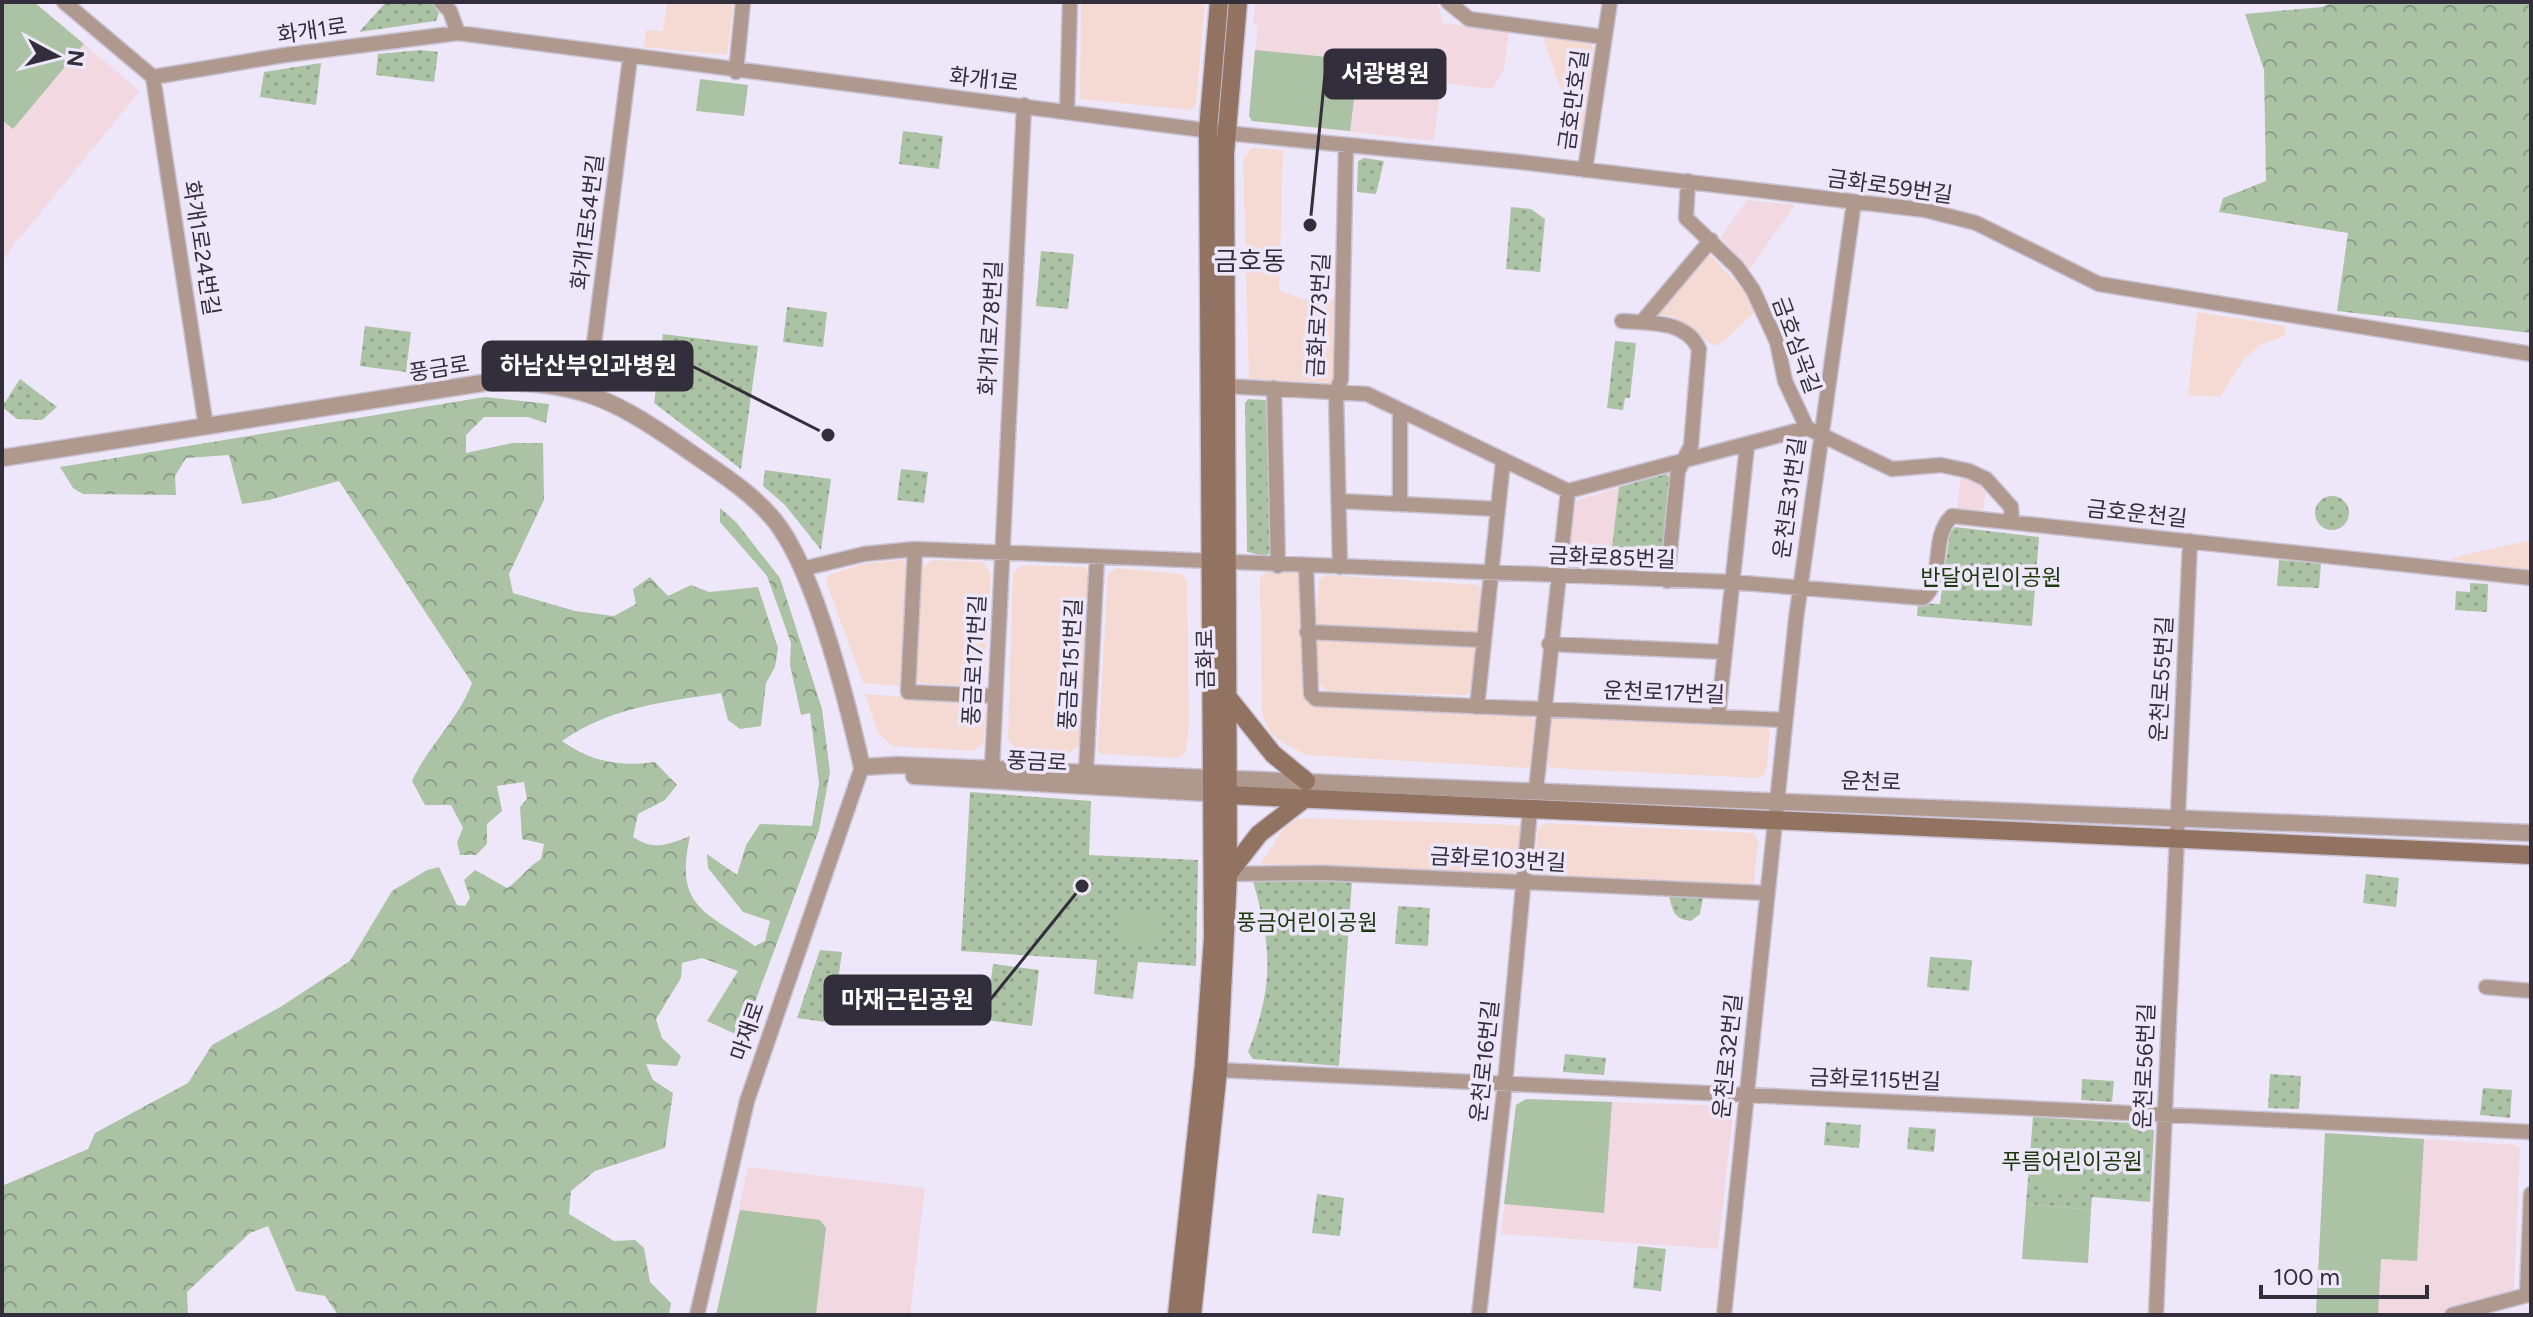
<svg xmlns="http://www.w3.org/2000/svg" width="2533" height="1317" viewBox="0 0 2533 1317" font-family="Figtree,'Noto Sans KR',sans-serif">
<defs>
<pattern id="grass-dots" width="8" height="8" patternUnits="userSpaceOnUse" patternTransform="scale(2)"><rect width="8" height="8" fill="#acc2a5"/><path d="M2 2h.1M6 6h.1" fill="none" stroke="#8d9e88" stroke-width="1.8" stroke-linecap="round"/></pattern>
<pattern id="forest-crowns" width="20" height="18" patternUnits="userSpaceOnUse" patternTransform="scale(2)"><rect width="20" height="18" fill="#acc2a5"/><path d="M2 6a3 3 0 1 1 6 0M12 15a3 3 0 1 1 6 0" fill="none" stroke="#8d9e88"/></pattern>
</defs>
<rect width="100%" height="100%" fill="#eee7fa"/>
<!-- commercial -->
<path fill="#f4dad3" d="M667,2H734L727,55L644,47L646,30L663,31Z
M1081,2H1205L1196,105L1190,110L1080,99Z
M1543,37L1591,44L1594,50L1580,147Z
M1252,148L1283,150L1279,291L1313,302L1338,297L1336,379L1333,383L1249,379L1243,159Z
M1706,256L1712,257L1756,304V311L1724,341L1714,346L1673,316L1659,315Z
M2197,312L2285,326V336L2260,345L2243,360L2220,397L2188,395Z
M2531,540V570L2450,560L2464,555Z
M902,560L907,566L900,686L863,683L826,581L829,575L862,564Z
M933,560L983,562L991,574L984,681L979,687L920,683L913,675L920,569Z
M1022,565L1084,567L1090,574L1080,744L1070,753L1015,748L1008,739L1013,573Z
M1116,568L1181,574L1187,581L1189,727L1186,752L1179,758L1100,754L1098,749L1108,574Z
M1267,571L1297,572L1302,579L1305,698L1310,703L1531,716L1536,724L1533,762L1527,768L1306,755L1283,743L1270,732L1262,714L1260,578Z
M1326,575L1478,585L1482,591L1479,629L1475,633L1319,625L1316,620L1319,580Z
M1324,637L1471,645L1476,651L1472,690L1466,695L1327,691L1317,682V641Z
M865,694L979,702L985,711L984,742L974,751L892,746L878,733Z
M1558,714L1765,724L1770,731L1766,773L1760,778L1551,768L1546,761L1550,720Z
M1309,818L1519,825L1523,829L1519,870L1508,876L1261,864L1283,829L1297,819Z
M1546,823L1753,833L1758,840L1754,882L1749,887L1540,877L1534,870L1538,829Z"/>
<!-- education -->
<path fill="#f2d9e1" d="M2,2H34L140,91L2,260Z
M1255,2H1437L1443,23L1509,32L1504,69L1493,89L1441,83L1434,141L1252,121L1249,116L1258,26L1253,25Z
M1747,200L1795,205L1749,270L1721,237Z
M1961,473L1978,480L1986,488L1983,512L1957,509Z
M1619,487L1612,547L1569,543L1573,502Z
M1526,1099L1727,1106L1733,1115L1718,1249L1501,1234L1516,1105Z
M2325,1133L2516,1145L2520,1149L2514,1290L2440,1315H2316Z
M748,1167L925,1188L910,1315H716Z"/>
<!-- grass -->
<path fill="url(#grass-dots)" d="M386,2H431L439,13L436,21L359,32Z
M421,50L438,52L434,82L376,75L378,54Z
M321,63L316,105L260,97L264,72Z
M903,131L943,136L939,169L899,164Z
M1364,158L1384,161L1376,194L1357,192L1358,161Z
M1511,207L1531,209L1545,219L1540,272L1506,269Z
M1041,251L1074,254L1068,309L1036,306Z
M787,307L827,312L823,347L783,342Z
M365,326L411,332L406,372L360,366Z
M663,334L758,346L741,469L654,403Z
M1615,341L1636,343L1630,398H1625L1623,410L1607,408Z
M20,379L57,407L42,420L17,419L2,407Z
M1248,399L1265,400L1268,404L1271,552L1265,556L1247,552L1245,403Z
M901,469L928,472L924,503L897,500Z
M765,470L831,479L821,550L785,505L763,486Z
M1666,474L1671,478L1663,550L1612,547L1619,487Z
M2315 513a17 17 0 1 1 34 0a17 17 0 1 1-34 0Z
M1955,527L2039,537L2032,626L1917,616L1918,603L1940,604L1950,533Z
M2279,560L2321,563L2319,588L2277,586Z
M2470,583L2488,584L2487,612L2455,610L2456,591L2470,592Z
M970,792L1091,801L1089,855L1198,860L1196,966L1138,962L1133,999L1094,994L1097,960L961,951Z
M2366,874L2399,878L2396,907L2363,903Z
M1257,876L1352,881L1339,1066L1253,1059L1248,1052C1274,985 1272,949 1253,881Z
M1669,896L1703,898L1700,914L1691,921C1674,919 1673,912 1669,896Z
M1398,906L1430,908L1428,946L1395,944Z
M820,950L842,952L832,1023L797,1018Z
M1930,957L1972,960L1969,991L1927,987Z
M993,964L1039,970L1032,1026L986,1020Z
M1565,1054L1606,1058L1604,1075L1563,1072Z
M2270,1074L2301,1076L2299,1109L2268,1108Z
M2082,1079L2114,1081L2112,1102L2081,1100Z
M2483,1088L2512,1090L2510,1118L2480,1115Z
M2033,1117L2148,1124L2154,1131L2150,1202L2092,1197L2091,1210L2026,1204Z
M1826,1122L1861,1125L1859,1148L1824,1145Z
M1909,1127L1936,1129L1934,1152L1907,1149Z
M1317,1194L1344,1198L1340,1236L1312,1233Z
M1638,1246L1666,1249L1661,1291L1633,1288Z"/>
<!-- forest -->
<path fill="url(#forest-crowns)" d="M2333,2H2531V333L2337,311L2348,233L2219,212L2223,198L2266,181L2264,70L2245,14L2322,7Z
M485,397L549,404L546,423L528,417H484L466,435V453L512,443H543L544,500L509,574L513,593L575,611L614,616L636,604L633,589L650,577L668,596L691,585L709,592L758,587L778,648L775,667L766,683L761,726L740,729L728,720L721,693C665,702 610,707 562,741C591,762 621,767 655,762L677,785L665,800L638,814L633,837C654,851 667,845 690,836C674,907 705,911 755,946L765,941L770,921L743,912L708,868L707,854L737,875L746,845L760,824L812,826L819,783L810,713L801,715L790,665L791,643L767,576L720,522V508L736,522L780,578L822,709L830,772L819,830L742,1037L707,1021L738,971L702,958L682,963L681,978L656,1019L662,1038L681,1056L677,1066L646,1064L653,1080L673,1093L665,1148L595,1171L571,1191L569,1214L614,1241L635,1240L644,1248L650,1282L671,1303L669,1315H338L325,1296L296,1291L268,1226L250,1233L187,1292L188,1315H2V1186L88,1149L95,1133L188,1083L212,1045L282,1006L350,961L392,891L427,870L439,867L457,905L465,906L470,898L464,880L475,870L507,888C519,881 525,869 541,859L544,844L522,839L520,807L527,799L524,782L497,786L502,811L487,824V844L476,855H460L457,842L463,828L451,805H425L412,781C428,746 458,720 472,683L339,481L269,500L242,504L229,455L186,458L175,476L176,495L83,494L73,488L60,467Z"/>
<!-- pitch -->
<path fill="#acc2a5" d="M2,2H34L84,44L13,129L2,120Z
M1255,50L1359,60L1350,131L1252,121L1249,116Z
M700,79L748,85L744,116L696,111Z
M1121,911L1159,914L1157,943L1119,941Z
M1526,1099L1612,1102L1604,1213L1504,1204L1516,1105Z
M2325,1133L2424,1139L2417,1261L2381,1259L2378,1315H2316Z
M2043,1161L2079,1164L2076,1193L2040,1190Z
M2026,1204L2091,1210L2088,1263L2022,1259Z
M740,1210L820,1220L826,1228L816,1315H716Z"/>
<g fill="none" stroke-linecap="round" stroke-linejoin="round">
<!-- minor casing -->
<g stroke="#c9c2d4" stroke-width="17">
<path id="minor" d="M64,2L153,77L285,55L458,33L1226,133L1520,162L1925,210L1976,223L2099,284L2531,354
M441,2L450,11L458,33
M1448,2L1469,19L1604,37
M736,72L743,2
M153,77L206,427
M1067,111L1070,2
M1585,170L1610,2
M1688,181L1686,218L1737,267L1753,290L1777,342L1785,381L1807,428L1892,469L1941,465L1969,471L1986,479L2011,507L2012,522
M1622,321C1649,323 1686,320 1699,349L1691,446L1678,471L1667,581
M1642,322L1711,240
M1225,386L1367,394L1568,491L1807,428
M1274,388L1278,566
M588,391L630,58
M1400,412V504
M1339,501L1498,509
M915,549L908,692L994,696
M1306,566L1311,694L1316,699L1784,720
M1340,567L1336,392L1341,380L1346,145
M802,569L864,554L915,549L1732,582L1923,598C1946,580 1929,538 1952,516L2531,578
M1307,632L1484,640
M1549,644L1725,652
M1477,707L1503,462
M1718,716L1747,446
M992,769L1024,105
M1086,772L1097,557
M1536,790L1568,491
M1228,874L1324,873L1765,893
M2486,987L2531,991
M1218,1070L2531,1132
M2527,1295L2531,1194
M697,1315L747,1101L862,767
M1479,1315L1505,1083L1530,810
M1724,1315L1796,619L1854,202
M2156,1315L2190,541
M2452,1315L2531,1294"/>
</g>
<!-- tertiary casing -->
<g stroke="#c9c2d4" stroke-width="19">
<path id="tertiary" d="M2,458L489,382C576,382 609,396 680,445C712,468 750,490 775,521C816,573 847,701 862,767
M862,767L897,765L2531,833
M914,776L1223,794"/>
</g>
<!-- secondary casing -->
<g stroke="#c9c2d4" stroke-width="21">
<path id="secondary" d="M1230,700L1273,754L1306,781
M1228,795L2531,855
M1228,874L1259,834L1303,800
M1177,1315L1204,1065L1213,938L1208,130L1219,2
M1192,1315L1218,1070L1228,874L1225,153L1238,2"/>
</g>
<!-- minor -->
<use href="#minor" stroke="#af998e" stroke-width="14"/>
<!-- tertiary -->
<use href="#tertiary" stroke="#af998e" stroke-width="16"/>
<!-- secondary -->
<use href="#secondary" stroke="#927261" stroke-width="18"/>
</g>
<g text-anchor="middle" stroke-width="7" stroke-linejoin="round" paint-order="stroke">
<!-- street labels -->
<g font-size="22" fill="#332e3b" stroke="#eee7fa">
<text transform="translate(312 30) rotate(-8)" y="8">화개1로</text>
<text transform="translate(984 79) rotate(6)" y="8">화개1로</text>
<text transform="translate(1573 100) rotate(-82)" y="8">금호만호길</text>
<text transform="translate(1890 186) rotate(8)" y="8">금화로59번길</text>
<text transform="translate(587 222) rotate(-83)" y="8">화개1로54번길</text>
<text transform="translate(202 248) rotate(81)" y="8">화개1로24번길</text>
<text transform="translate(1318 315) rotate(-87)" y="8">금화로73번길</text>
<text transform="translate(990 328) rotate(-87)" y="8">화개1로78번길</text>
<text transform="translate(1797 345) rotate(70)" y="8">금호심곡길</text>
<text transform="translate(439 368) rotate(-9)" y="8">풍금로</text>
<text transform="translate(1789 498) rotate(-82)" y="8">운천로31번길</text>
<text transform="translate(2137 513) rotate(6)" y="8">금호운천길</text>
<text transform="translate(1612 557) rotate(2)" y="8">금화로85번길</text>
<text transform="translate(1205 659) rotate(-91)" y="8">금화로</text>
<text transform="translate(974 660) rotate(-87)" y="8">풍금로171번길</text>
<text transform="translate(1070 664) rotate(-87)" y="8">풍금로151번길</text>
<text transform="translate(2161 679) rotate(-87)" y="8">운천로55번길</text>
<text transform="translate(1664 692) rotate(2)" y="8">운천로17번길</text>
<text transform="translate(1037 761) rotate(3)" y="8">풍금로</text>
<text transform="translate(1871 781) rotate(2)" y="8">운천로</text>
<text transform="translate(1498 859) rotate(3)" y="8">금화로103번길</text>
<text transform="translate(747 1031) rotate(-71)" y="8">마재로</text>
<text transform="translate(1727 1056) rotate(-84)" y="8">운천로32번길</text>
<text transform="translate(1484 1061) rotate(-84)" y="8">운천로16번길</text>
<text transform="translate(2144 1066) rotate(-88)" y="8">운천로56번길</text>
<text transform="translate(1875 1079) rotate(2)" y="8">금화로115번길</text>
</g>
<!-- park labels -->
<g font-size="22" fill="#1b390c" stroke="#eee7fa">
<text x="1991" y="585">반달어린이공원</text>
<text x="1307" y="930">풍금어린이공원</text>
<text x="2072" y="1169">푸름어린이공원</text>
</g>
<!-- quarter labels -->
<g font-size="26" fill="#332e3b" stroke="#eee7fa">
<text x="1250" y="270">금호동</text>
</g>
</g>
<!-- callouts -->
<path fill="none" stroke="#332e3b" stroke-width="3" d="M1310 225L1325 74M828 435L692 366M1082 886L990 1000"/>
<g fill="#332e3b" stroke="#eee7fa" stroke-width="3">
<circle cx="1310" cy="225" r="8"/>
<circle cx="828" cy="435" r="8"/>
<circle cx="1082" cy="886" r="8"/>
</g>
<g fill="#332e3b" stroke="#332e3b" stroke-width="3">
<rect x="1325" y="50" width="120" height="48" rx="8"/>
<rect x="483" y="342" width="209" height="48" rx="8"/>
<rect x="825" y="976" width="165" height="48" rx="8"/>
</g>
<g font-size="24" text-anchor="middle" font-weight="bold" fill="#fff">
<text x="1385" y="82">서광병원</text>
<text x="588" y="374">하남산부인과병원</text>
<text x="907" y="1008">마재근린공원</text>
</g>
<!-- border -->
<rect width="2533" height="1317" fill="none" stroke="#332e3b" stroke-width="8"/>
<!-- north arrow -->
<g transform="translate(56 56) rotate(97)" stroke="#eee7fa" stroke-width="6" paint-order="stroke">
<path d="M0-6L14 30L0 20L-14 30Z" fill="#332e3b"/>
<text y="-12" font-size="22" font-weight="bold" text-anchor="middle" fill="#332e3b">N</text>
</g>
<!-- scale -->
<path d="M2261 1285v12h166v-12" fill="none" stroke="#332e3b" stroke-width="4"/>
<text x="2273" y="1285" font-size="24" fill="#332e3b" stroke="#eee7fa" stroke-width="6" paint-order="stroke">100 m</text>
</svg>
